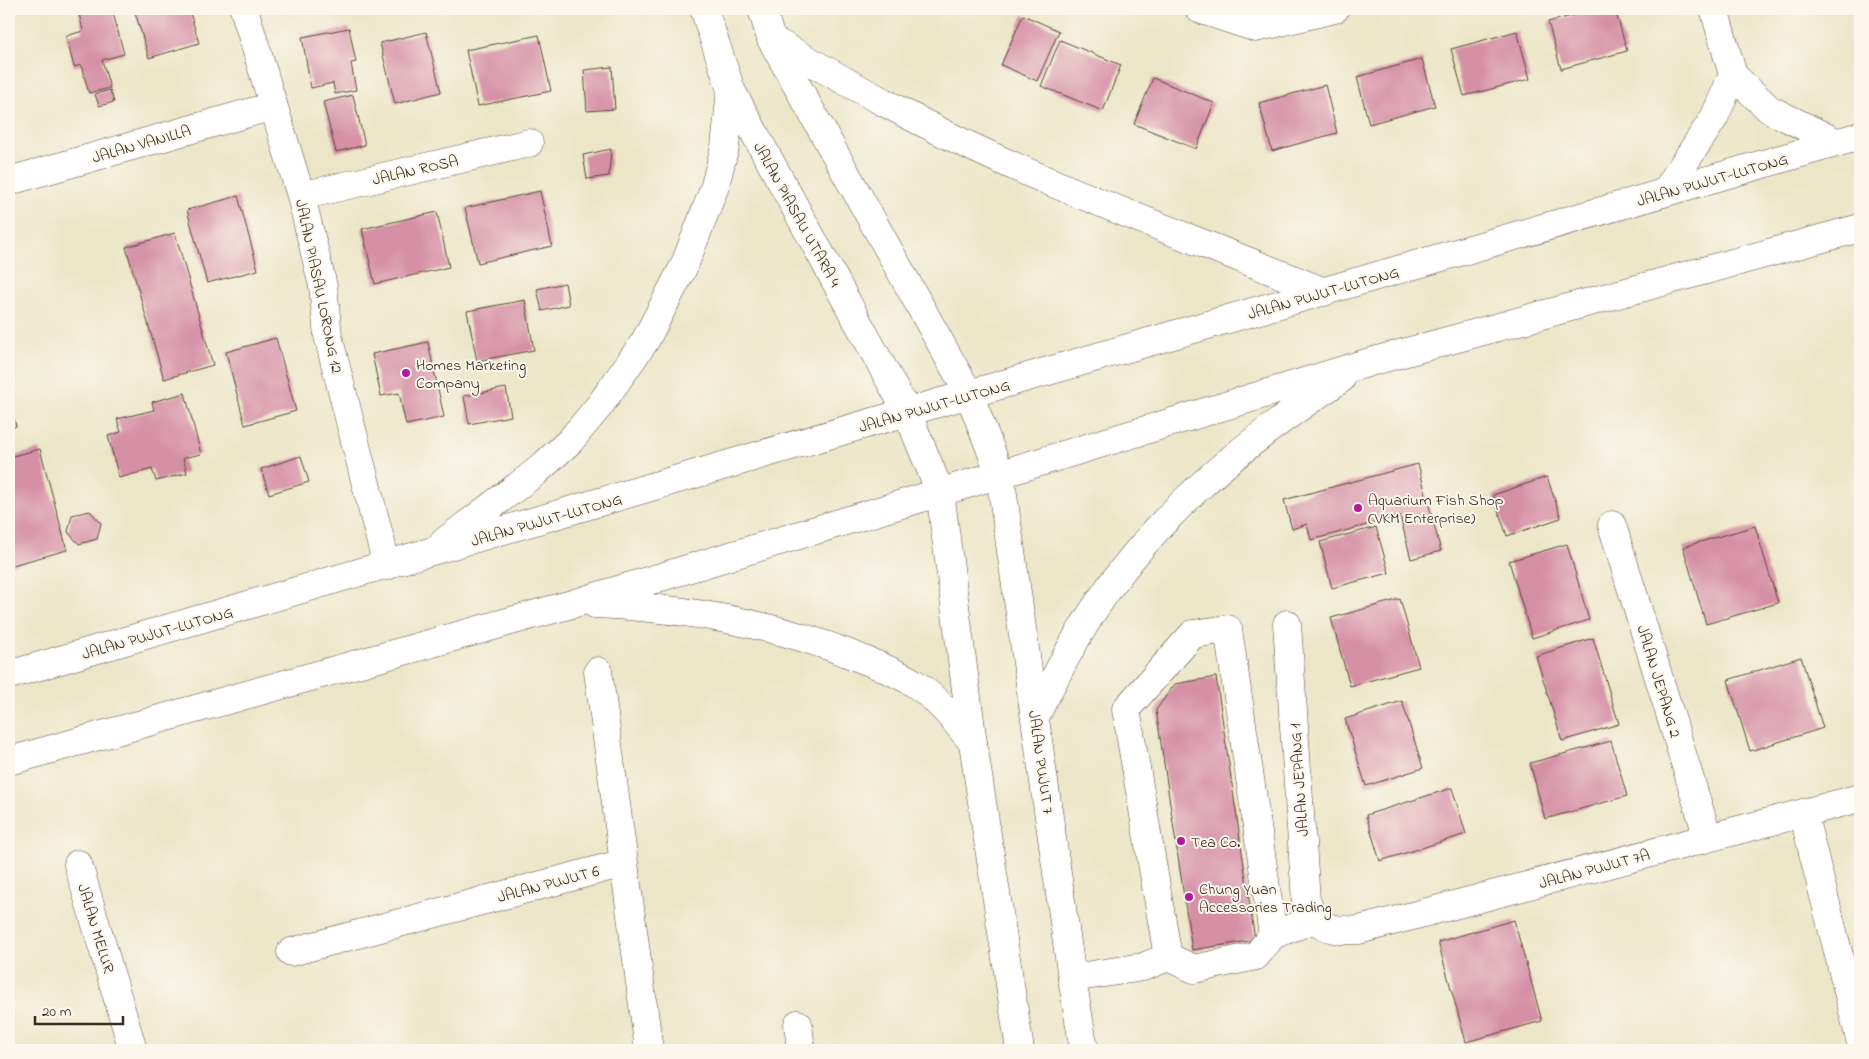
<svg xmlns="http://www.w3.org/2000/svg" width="1869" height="1059" viewBox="0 0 1869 1059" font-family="'Indie Flower',sans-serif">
<rect width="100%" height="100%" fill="#fbf7ec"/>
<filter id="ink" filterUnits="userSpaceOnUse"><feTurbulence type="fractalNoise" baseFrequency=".02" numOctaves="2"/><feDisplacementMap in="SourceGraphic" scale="10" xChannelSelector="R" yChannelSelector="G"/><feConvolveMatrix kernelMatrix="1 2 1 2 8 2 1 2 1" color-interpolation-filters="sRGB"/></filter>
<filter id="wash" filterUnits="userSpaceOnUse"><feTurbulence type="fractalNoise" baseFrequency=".0096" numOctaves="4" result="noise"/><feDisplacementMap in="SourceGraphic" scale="20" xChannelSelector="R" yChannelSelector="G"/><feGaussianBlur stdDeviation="1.12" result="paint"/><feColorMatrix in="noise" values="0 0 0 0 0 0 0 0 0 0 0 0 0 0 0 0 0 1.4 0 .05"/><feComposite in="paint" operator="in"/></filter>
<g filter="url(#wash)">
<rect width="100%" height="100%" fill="#ece6c9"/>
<g id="blocks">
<!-- building -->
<path fill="#d690a6" d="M78,9H112L124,54L102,60L110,88L89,93L81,65L74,67L66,36L83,31Z
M134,9H189L199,43L149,58Z
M1598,9H1615L1627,51L1561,69L1548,22Z
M1023,15L1059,31L1037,81L1001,65Z
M349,28L356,62L351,63L356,90L335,94L333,83L311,88L302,37Z
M1517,31L1530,79L1464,96L1451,49Z
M426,32L441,92L395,104L380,43Z
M539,35L551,91L478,106L466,50Z
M1060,40L1121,65L1103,111L1041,86Z
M1422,59L1435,106L1369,124L1357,77Z
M612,67L615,109L587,111L584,70Z
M1153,78L1214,103L1196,149L1134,124Z
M1325,85L1337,133L1272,151L1259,103Z
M110,90L114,102L99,106L95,94Z
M353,95L365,145L336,152L323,102Z
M611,149L609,176L587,179L583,155Z
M540,191L552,246L478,263L465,208Z
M238,196L258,270L207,283L187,210Z
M437,212L449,267L375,284L362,229Z
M175,233L213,365L164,379L126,247Z
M565,283L569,305L542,311L537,289Z
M525,300L534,350L477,361L467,311Z
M276,338L296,411L245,425L226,352Z
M428,342L444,417L406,425L399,393L381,396L372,354Z
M506,388L511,416L469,424L464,396Z
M185,393L201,454L183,458L187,473L156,481L152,469L119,478L108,436L121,432L117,419L154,410L152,402Z
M9,402L16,426L9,429Z
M40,449L67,550L9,566V457Z
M301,456L309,482L269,494L261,469Z
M1418,464L1441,551L1411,559L1400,516L1311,540L1307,524L1292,529L1284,500Z
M1547,477L1561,518L1507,536L1493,495Z
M90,511L101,523L97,539L79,544L68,532L72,515Z
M1755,526L1778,603L1706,624L1683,547Z
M1376,527L1389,573L1332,588L1320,542Z
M1567,544L1589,620L1532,638L1509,561Z
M1400,599L1419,667L1350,686L1331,618Z
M1593,638L1619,724L1562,741L1536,656Z
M1801,657L1823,728L1750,751L1728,680Z
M1216,677L1255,940L1192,950L1156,710L1175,684Z
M1402,701L1423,768L1366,786L1345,719Z
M1611,741L1627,796L1545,819L1530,763Z
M1452,788L1466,834L1380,861L1366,815Z
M1514,920L1542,1021L1466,1042L1438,942Z"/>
</g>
</g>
<g filter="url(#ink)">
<use href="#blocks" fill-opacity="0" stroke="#564638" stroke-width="1"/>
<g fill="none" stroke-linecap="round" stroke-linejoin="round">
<!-- minor casing -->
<g stroke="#564638" stroke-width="29">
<path id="minor" d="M244,9L301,196L323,286L328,336L387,566
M704,9L731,90L907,412
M762,9L771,39L969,394
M1199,9L1256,28L1335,9
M1714,9L1733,75
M1733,75L1769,109L1836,142
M9,181L273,106
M1665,192L1714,118L1733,75
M301,196L529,143
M1612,525L1708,838
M1287,624L1306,901C1309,906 1311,915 1315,919C1326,931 1344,931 1359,930L1860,798
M1228,629L1273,935L1256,956L1194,969L1168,957L1126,709L1193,634Z
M598,671L624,863
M1803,813L1860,1039
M78,864L133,1050
M1273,935L1315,919
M291,952L624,863L649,1050
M1072,978L1143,967L1168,957
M798,1024L801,1050"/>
</g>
<!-- major casing -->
<g stroke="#564638" stroke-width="29">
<path id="major" d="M969,394L1000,474L1072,978L1084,1050
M907,412L940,492L973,743L1020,1050"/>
</g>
<!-- highway casing -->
<g stroke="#564638" stroke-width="29">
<path id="highway" d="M771,39C846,82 920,124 998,159C1105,208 1216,247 1324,292
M444,542L536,472L570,441L600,405L645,341L684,266L714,189L725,147L731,90
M595,604C684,608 769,622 852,655C872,663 895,671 914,683C938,699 955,721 973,743
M9,675L907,412L1860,136
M1036,715C1050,687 1064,659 1080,632C1144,524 1237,447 1341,379
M9,761L572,604L1370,362L1860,228"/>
</g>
<!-- minor -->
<use href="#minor" stroke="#fff" stroke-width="28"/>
<!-- major -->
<use href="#major" stroke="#fff" stroke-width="28"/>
<!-- highway -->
<use href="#highway" stroke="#fff" stroke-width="28"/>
</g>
</g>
<!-- markers -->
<g fill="#b5179e" stroke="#fbf7ec" stroke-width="2">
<circle cx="406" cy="373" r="5"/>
<circle cx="1358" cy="508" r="5"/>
<circle cx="1181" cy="841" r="5"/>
<circle cx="1189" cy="897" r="5"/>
</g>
<g text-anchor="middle" stroke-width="4" stroke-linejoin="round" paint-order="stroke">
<!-- street labels -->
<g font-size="16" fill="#3b2a1e" stroke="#fbf7ec">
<text transform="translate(141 143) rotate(-16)" y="6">JALAN VANILLA</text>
<text transform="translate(415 169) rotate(-13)" y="6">JALAN ROSA</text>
<text transform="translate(1712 179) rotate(-16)" y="6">JALAN PUJUT-LUTONG</text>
<text transform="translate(798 214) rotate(61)" y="6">JALAN PIASAU UTARA 4</text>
<text transform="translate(320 286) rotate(78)" y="6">JALAN PIASAU LORONG 12</text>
<text transform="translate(1323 292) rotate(-16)" y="6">JALAN PUJUT-LUTONG</text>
<text transform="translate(934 405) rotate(-16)" y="6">JALAN PUJUT-LUTONG</text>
<text transform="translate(546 519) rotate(-16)" y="6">JALAN PUJUT-LUTONG</text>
<text transform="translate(157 632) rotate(-16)" y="6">JALAN PUJUT-LUTONG</text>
<text transform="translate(1660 681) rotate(73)" y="6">JALAN JEPANG 2</text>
<text transform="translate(1042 762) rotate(82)" y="6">JALAN PUJUT 7</text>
<text transform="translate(1298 780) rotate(-94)" y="6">JALAN JEPANG 1</text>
<text transform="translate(1594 868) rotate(-15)" y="6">JALAN PUJUT 7A</text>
<text transform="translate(548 883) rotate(-15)" y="6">JALAN PUJUT 6</text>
<text transform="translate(97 928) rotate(73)" y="6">JALAN MELUR</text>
</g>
<!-- poi labels -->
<g font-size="16" fill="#3b2a1e" stroke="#fbf7ec" text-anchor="start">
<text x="416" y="370">Homes Marketing<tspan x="416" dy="18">Company</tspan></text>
<text x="1368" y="505">Aquarium Fish Shop<tspan x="1368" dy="18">(VKM Enterprise)</tspan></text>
<text x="1191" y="847">Tea Co.</text>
<text x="1199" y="894">Chung Yuan<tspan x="1199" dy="18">Accessories Trading</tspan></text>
</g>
</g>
<!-- margin -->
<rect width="1869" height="1059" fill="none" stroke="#fbf7ec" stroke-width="30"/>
<!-- scale -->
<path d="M35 1016v8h88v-8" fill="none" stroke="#3b2a1e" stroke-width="2.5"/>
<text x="42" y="1016" font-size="15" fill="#3b2a1e" stroke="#fbf7ec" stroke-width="4" paint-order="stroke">20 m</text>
</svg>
